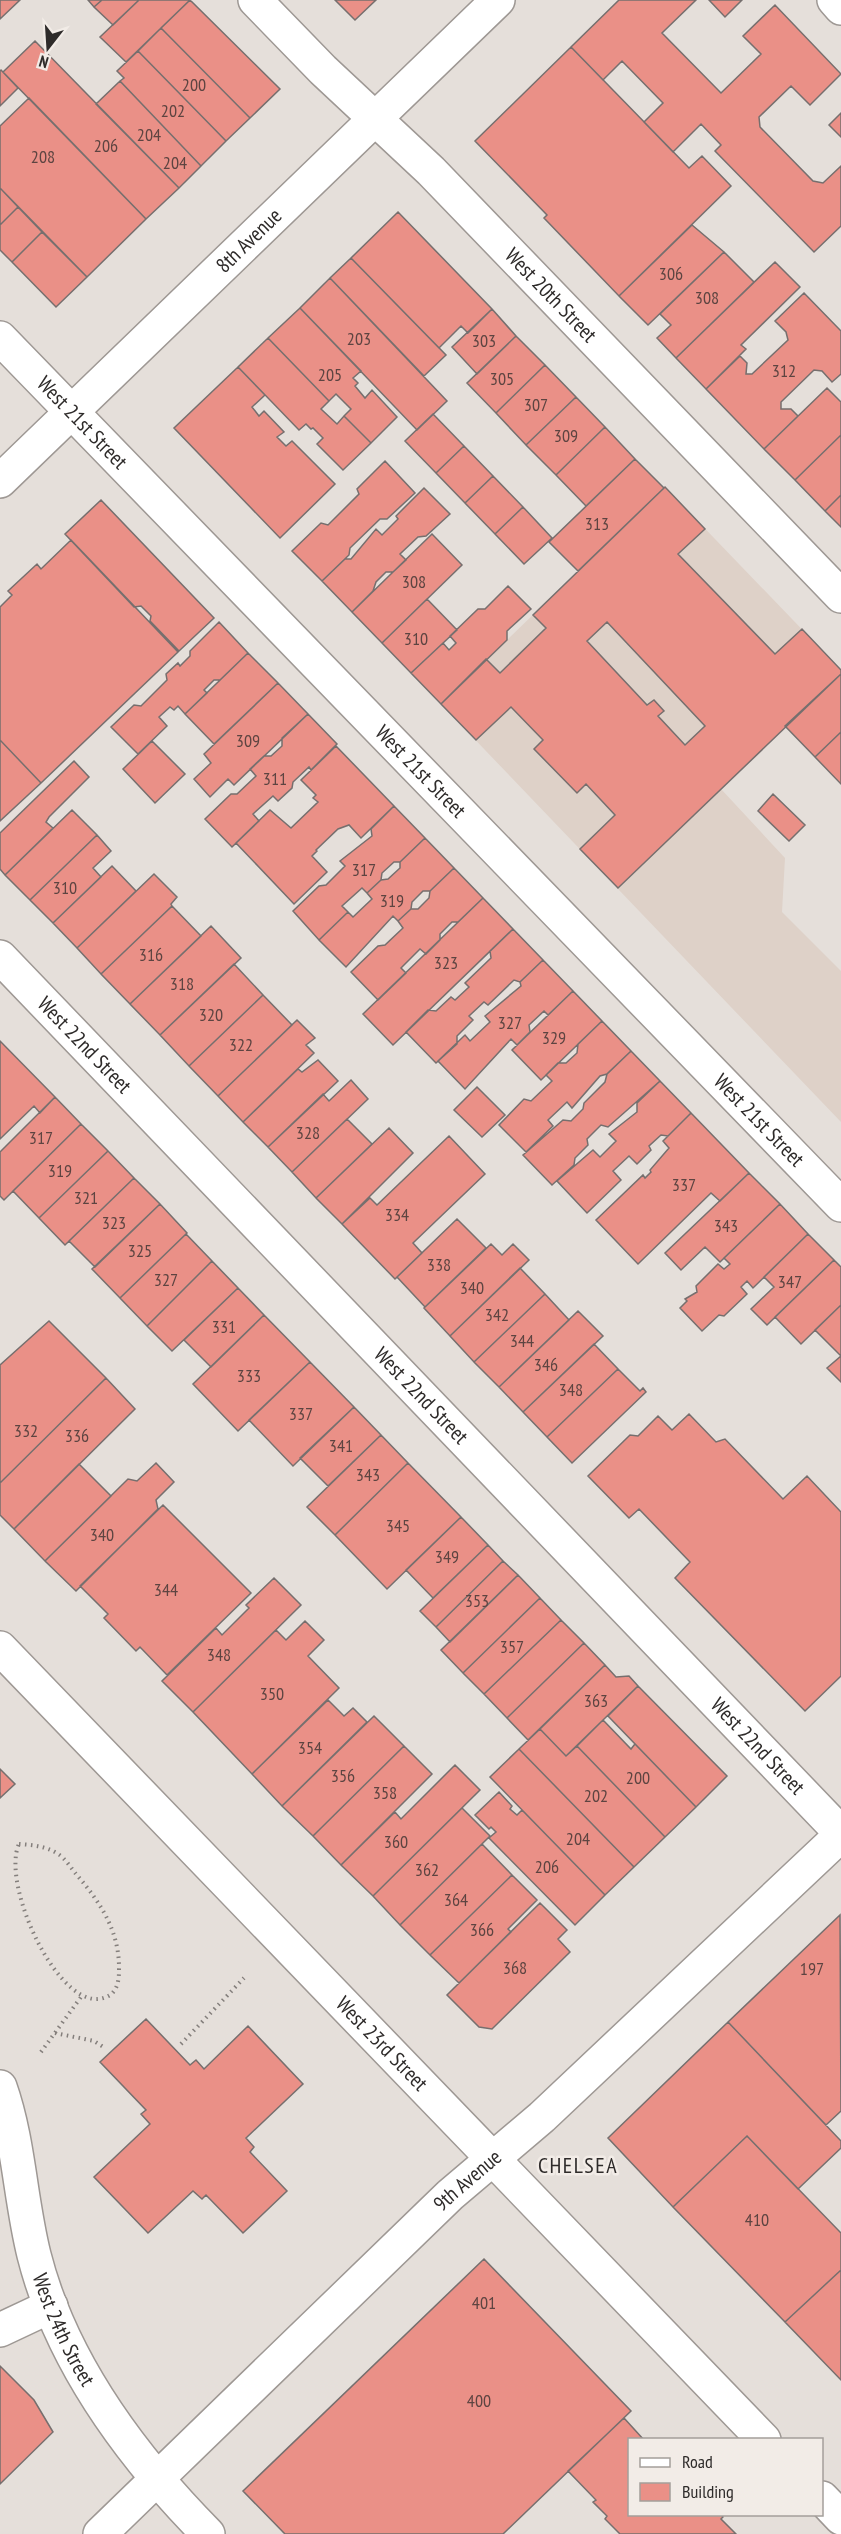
<svg xmlns="http://www.w3.org/2000/svg" width="841" height="2534" viewBox="0 0 841 2534" font-family="'PT Sans Narrow',sans-serif">
<rect width="100%" height="100%" fill="#e5dfda"/>
<!-- built -->
<path fill="#ded1c8" d="M665,487L841,670V674L721,789L785,858L782,912L841,971V1122L441,704Z"/>
<!-- building -->
<path fill="#ea9087" stroke="#766f6e" stroke-width="1.5" fill-rule="evenodd" d="M0,0H20L0,19Z
M88,0H102L94,7Z
M102,0H139L113,25L94,7Z
M139,0H190L126,62L100,37Z
M190,0L280,89L250,118L161,28Z
M335,0H376L355,20Z
M619,0H696L662,33L721,93L761,54L743,36L775,5L841,74L810,105L791,86L759,117L760,127L813,181L823,183L841,166V226L814,252L715,151L721,145L701,124L673,152L644,122L663,103L622,61L603,80L571,47Z
M709,0H742L725,17Z
M161,28L250,118L226,141L138,51Z
M35,41L179,188L146,219L3,72Z
M571,47L689,168L702,156L731,186L619,296L544,218L547,215L475,141Z
M138,51L226,141L201,166L120,81L124,78L117,71Z
M1,70L18,88L0,106V71Z
M120,81L201,166L179,188L96,104Z
M29,98L146,219L87,277L0,188V126Z
M841,113V137L829,125Z
M0,188L18,207L0,225Z
M18,207L42,232L12,262L0,250V225Z
M398,212L492,309L468,333L461,326L439,348L351,258Z
M692,225L724,252L648,325L619,296Z
M42,232L87,277L56,307L12,262Z
M724,252L754,282L676,358L657,338L671,325L660,314Z
M351,258L446,355L424,376L330,278Z
M775,262L800,287L741,345L746,349L706,389L676,358Z
M330,278L447,401L417,430L300,308Z
M804,293L841,331V374L832,382L822,371L814,370L781,402V409H791L798,416L764,449L706,389L740,356L747,363L746,374H752L788,340L786,332L775,321Z
M300,308L361,371L353,378L358,383L355,386L365,398L372,390L397,417L371,443L344,416L351,409L336,394L329,401L268,338Z
M492,309L516,336L477,374L452,347Z
M516,336L545,365L496,413L467,383Z
M268,338L329,401L321,409L337,424L344,416L371,443L343,470L317,444L323,438L313,428L311,429L306,424L299,430L238,367Z
M545,365L576,397L526,445L496,413Z
M238,367L265,395L252,407L259,416L264,411L284,432L277,437L286,446L292,441L335,484L280,538L174,428Z
M827,388L841,402V435L795,480L764,449Z
M576,397L605,427L556,475L526,445Z
M433,414L464,446L436,473L405,441Z
M605,427L635,459L586,506L556,475Z
M841,435V495L825,511L795,480Z
M464,446L493,476L465,503L436,473Z
M635,459L664,488L578,571L549,542Z
M385,461L415,493L387,519H380L350,548L349,555L322,581L292,551L321,523L328,525L359,494L357,489Z
M493,476L523,507L495,534L465,503Z
M665,487L705,529L678,554L775,654L802,629L841,670V674L618,888L580,849L615,815L586,784L577,793L534,749L543,740L511,707L476,740L441,704L486,659L500,673L546,628L533,615ZM607,622L705,726L685,745L658,716L664,711L654,700L647,705L587,641Z
M424,488L450,514L426,536L418,537L400,554L406,560L393,572H386L376,582L373,591L352,612L322,581L345,559H351L376,529L382,535L398,519L396,516Z
M841,495V527L825,511Z
M101,500L214,618L179,651L150,621L151,616L141,606L134,607L65,534Z
M523,507L552,538L524,564L495,534Z
M432,534L462,565L382,643L352,612Z
M71,540L178,652L41,783L0,740V607L12,595L8,591L37,564L41,569Z
M508,586L531,609L507,631V640L441,704L411,673L443,643L449,650L456,643L450,636L478,609H485Z
M427,599L457,630L411,673L382,643Z
M219,622L248,653L220,680H214L204,690L207,693L185,714L178,706L174,710L170,707L159,717L167,726L138,754L111,727L134,705L141,706L167,680L166,674L178,663L180,666L190,656V651Z
M248,653L278,683L214,744L185,714Z
M841,674V732L815,757L785,726Z
M278,683L308,714L234,785L228,779L210,797L194,779L211,763L204,754Z
M308,714L337,744L311,770L309,767L293,782L292,788L278,801L273,796L253,814L259,821L232,847L205,819L231,794H237L256,776L250,769L264,756H271L282,746V738Z
M841,732V784L815,757Z
M0,740L41,783L0,821Z
M152,741L185,774L155,803L123,769Z
M336,746L394,806L361,838L349,825L338,829L316,850L317,851L312,856L327,872L294,904L236,843L270,810L291,828L318,802L313,798L316,795L301,780Z
M74,761L89,777L49,817L46,822L53,828L5,875L0,869V833Z
M773,794L805,825L789,841L758,811Z
M394,806L425,838L400,862H394L382,873L381,880L367,893L362,888L342,906L348,912L319,940L293,911L319,886L326,885L345,866L340,861L372,836L371,829Z
M72,810L97,835L30,900L5,875Z
M97,835L111,851L93,868L101,877L53,923L30,900Z
M425,838L454,868L430,891H423L412,902L411,909L398,921L393,916L346,967L319,940L348,912L353,917L372,899L367,893L381,880L388,879L400,868V862Z
M112,866L136,891L77,948L53,923Z
M454,868L483,898L458,922H452L440,934V940L426,954L420,949L401,968L406,973L378,1000L351,972L378,946L385,945L403,928L398,921L411,909H418L429,898L430,891Z
M154,874L177,897L171,904L172,906L101,974L77,948Z
M483,898L513,929L393,1045L363,1014Z
M172,906L201,936L130,1004L101,974Z
M211,926L241,958L160,1035L130,1004Z
M513,929L543,960L520,982L514,980L488,1005L484,1002L469,1016L473,1020L457,1036V1044L436,1063L406,1032L428,1010L436,1011L451,997L455,1000L469,987L465,983L491,958L490,951Z
M543,960L573,991L548,1015L544,1011L529,1025L530,1032L517,1045L511,1039L465,1089L438,1061L465,1035L470,1041L490,1022L485,1016L521,986L520,982Z
M234,964L263,995L189,1066L160,1035Z
M573,991L602,1021L541,1080L512,1050Z
M263,995L292,1025L218,1096L189,1066Z
M297,1020L315,1038L306,1045L314,1053L243,1122L218,1096Z
M602,1021L631,1051L607,1074L600,1076L572,1108L567,1102L548,1120L553,1126L526,1152L499,1125L524,1099L531,1101L552,1081L546,1075L558,1063H566L577,1053L578,1044Z
M0,1041L55,1097L40,1113L34,1106L0,1139Z
M631,1051L660,1081L608,1127L601,1125L587,1139L588,1145L575,1158L574,1165L552,1185L523,1155L563,1120L571,1121L583,1109L584,1103L605,1082L607,1074Z
M318,1060L338,1081L268,1147L243,1122L298,1069L302,1072Z
M351,1080L368,1099L292,1172L268,1147L323,1094L329,1101Z
M660,1081L691,1113L668,1136L661,1135L649,1146L651,1150L637,1164L629,1156L613,1171L621,1180L587,1213L557,1181L593,1150L600,1157L616,1141L609,1134L637,1112V1103Z
M477,1087L505,1115L482,1137L454,1110Z
M55,1097L81,1124L4,1200L0,1196V1152Z
M691,1113L749,1173L720,1201L711,1193L638,1264L596,1220L643,1175L645,1178L651,1172L650,1170L669,1148L663,1141Z
M347,1119L372,1144L316,1198L292,1172Z
M81,1124L108,1151L39,1218L13,1191Z
M389,1128L413,1153L342,1224L316,1198Z
M449,1136L485,1174L413,1243L422,1253L395,1279L342,1224L370,1198L377,1205Z
M108,1151L134,1178L65,1245L39,1218Z
M749,1173L780,1204L720,1262L705,1247L681,1270L665,1253Z
M134,1178L160,1204L95,1267L69,1241Z
M160,1204L187,1233L120,1298L92,1269Z
M780,1204L808,1234L753,1288L747,1281L741,1287L747,1294L724,1316L719,1315L702,1331L680,1308L687,1301L685,1299L697,1292L696,1286L718,1264L724,1269L730,1264L724,1258Z
M457,1219L486,1248L425,1307L397,1277Z
M186,1234L212,1261L147,1326L120,1298Z
M808,1234L834,1260L767,1325L751,1309L774,1287L764,1277Z
M491,1244L502,1255L513,1244L529,1260L450,1336L424,1308Z
M834,1260L841,1267V1305L801,1344L775,1317Z
M212,1261L238,1288L172,1351L147,1326Z
M520,1268L545,1294L474,1362L450,1336Z
M238,1288L264,1315L211,1367L184,1340Z
M545,1294L569,1320L499,1387L474,1362Z
M841,1305V1356L815,1330Z
M578,1311L603,1336L523,1412L499,1387Z
M264,1315L310,1362L238,1431L193,1384Z
M49,1321L106,1378L0,1483V1365Z
M594,1344L618,1369L547,1437L523,1412Z
M841,1356V1382L827,1368Z
M310,1362L354,1407L293,1466L249,1420Z
M618,1369L640,1391L643,1388L646,1392L572,1463L547,1437Z
M106,1378L135,1409L14,1529L0,1515V1483Z
M354,1407L381,1435L328,1486L300,1458Z
M689,1414L716,1442L725,1439L783,1499L807,1476L841,1512V1676L805,1711L675,1578L690,1562L639,1509L629,1518L588,1476L630,1435L638,1436L658,1416L672,1430Z
M381,1435L408,1463L335,1535L307,1507Z
M156,1463L174,1482L156,1500L158,1509L76,1591L45,1561L128,1479L137,1481Z
M408,1463L461,1517L387,1589L335,1535Z
M79,1464L111,1496L45,1561L14,1529Z
M163,1505L251,1593L167,1675L140,1647L136,1651L104,1618L108,1614L80,1586Z
M461,1517L488,1545L433,1598L406,1570Z
M488,1545L503,1561L436,1627L420,1611Z
M503,1561L518,1575L450,1642L436,1627Z
M518,1575L540,1598L463,1673L441,1650Z
M274,1578L301,1605L193,1712L162,1681L216,1628L222,1635L249,1608L246,1605Z
M540,1598L561,1620L484,1694L463,1673Z
M561,1620L584,1643L507,1718L484,1694Z
M305,1621L324,1640L308,1656L339,1688L252,1774L193,1712L276,1630L286,1640Z
M584,1643L605,1665L528,1740L507,1718Z
M605,1665L616,1677L629,1676L638,1686L566,1756L540,1729Z
M638,1686L727,1776L696,1807L608,1716Z
M328,1700L344,1716L353,1708L367,1722L282,1806L252,1774Z
M374,1716L404,1746L313,1836L282,1806Z
M603,1720L631,1749L635,1744L696,1807L665,1837L577,1746Z
M540,1729L566,1756L577,1746L665,1837L634,1867L519,1749Z
M404,1746L432,1774L341,1865L313,1836Z
M519,1749L634,1867L605,1895L490,1777Z
M455,1765L480,1790L373,1896L341,1865L395,1812L401,1819Z
M0,1769L15,1784L0,1798Z
M499,1792L512,1806L510,1809L517,1815L522,1810L605,1895L575,1925L489,1838L496,1832L491,1827L489,1829L475,1815Z
M462,1808L490,1836L400,1925L373,1896Z
M482,1844L512,1875L430,1955L400,1925Z
M512,1875L537,1900L508,1929L511,1932L459,1983L430,1955Z
M540,1903L567,1930L558,1939L570,1952L492,2029L479,2027L447,1995Z
M840,1915L841,2111L826,2125L728,2022Z
M146,2019L190,2065L196,2060L204,2069L248,2026L303,2084L246,2138L254,2147L250,2152L287,2191L243,2233L206,2195L202,2199L193,2191L148,2233L94,2177L150,2124L141,2114L146,2110L100,2062Z
M728,2022L841,2141V2148L798,2189L747,2136L673,2207L608,2138Z
M747,2136L841,2233V2270L785,2322L673,2207Z
M484,2259L631,2411L503,2534H285L243,2491Z
M841,2270V2380L785,2322Z
M0,2366L34,2400L53,2432L0,2484Z
M624,2418L644,2440H630V2514H721L723,2517L721,2519L736,2534H620L605,2519L607,2516L593,2502L596,2500L568,2471Z"/>
<g fill="none" stroke-linecap="round" stroke-linejoin="round">
<!-- minor casing -->
<g stroke="#9e9894" stroke-width="36">
<g id="minor">
<path id="s1" d="M255,0L323,70L431,171L841,596"/>
<path d="M834,0L841,8"/>
<path id="s2" d="M0,338L841,1205"/>
<path id="s3" d="M0,957L841,1833"/>
<path id="s4" d="M0,2087C19,2141 20,2199 34,2255C61,2362 132,2457 208,2534"/>
<path d="M0,2330L51,2306"/>
</g>
</g>
<!-- major casing -->
<g stroke="#9e9894" stroke-width="36">
<g id="major">
<path id="s5" d="M0,481L498,0"/>
<path id="s6" d="M0,1648L764,2440"/>
<path d="M822,2498L841,2518"/>
<path id="s7" d="M100,2534L450,2195L542,2117L841,1835"/>
</g>
</g>
<!-- path -->
<path stroke="#847f7c" stroke-width="4" stroke-dasharray="1.5 4.5" stroke-linecap="butt" d="M19,1844C32,1845 46,1846 58,1854C65,1858 71,1868 76,1874C101,1903 120,1932 119,1971C119,1981 117,1993 106,1997C61,2017 0,1885 19,1844Z
M55,2033L94,2041L105,2048
M181,2044L244,1978
M41,2052L81,1997"/>
<!-- minor -->
<use href="#minor" stroke="#fff" stroke-width="33"/>
<!-- major -->
<use href="#major" stroke="#fff" stroke-width="33"/>
</g>
<g text-anchor="middle" stroke-width="5" stroke-linejoin="round" paint-order="stroke">
<!-- number labels -->
<g font-size="18" fill="#5d4441">
<text x="194" y="91">200</text>
<text x="173" y="117">202</text>
<text x="149" y="141">204</text>
<text x="106" y="152">206</text>
<text x="43" y="163">208</text>
<text x="175" y="169">204</text>
<text x="671" y="280">306</text>
<text x="707" y="304">308</text>
<text x="359" y="345">203</text>
<text x="484" y="347">303</text>
<text x="784" y="377">312</text>
<text x="330" y="381">205</text>
<text x="502" y="385">305</text>
<text x="536" y="411">307</text>
<text x="566" y="442">309</text>
<text x="597" y="530">313</text>
<text x="414" y="588">308</text>
<text x="416" y="645">310</text>
<text x="248" y="747">309</text>
<text x="275" y="785">311</text>
<text x="364" y="876">317</text>
<text x="65" y="894">310</text>
<text x="392" y="907">319</text>
<text x="151" y="961">316</text>
<text x="446" y="969">323</text>
<text x="182" y="990">318</text>
<text x="211" y="1021">320</text>
<text x="510" y="1029">327</text>
<text x="554" y="1044">329</text>
<text x="241" y="1051">322</text>
<text x="308" y="1139">328</text>
<text x="41" y="1144">317</text>
<text x="60" y="1177">319</text>
<text x="684" y="1191">337</text>
<text x="86" y="1204">321</text>
<text x="397" y="1221">334</text>
<text x="114" y="1229">323</text>
<text x="726" y="1232">343</text>
<text x="140" y="1257">325</text>
<text x="439" y="1271">338</text>
<text x="166" y="1286">327</text>
<text x="790" y="1288">347</text>
<text x="472" y="1294">340</text>
<text x="497" y="1321">342</text>
<text x="224" y="1333">331</text>
<text x="522" y="1347">344</text>
<text x="546" y="1371">346</text>
<text x="249" y="1382">333</text>
<text x="571" y="1396">348</text>
<text x="301" y="1420">337</text>
<text x="26" y="1437">332</text>
<text x="77" y="1442">336</text>
<text x="341" y="1452">341</text>
<text x="368" y="1481">343</text>
<text x="398" y="1532">345</text>
<text x="102" y="1541">340</text>
<text x="447" y="1563">349</text>
<text x="166" y="1596">344</text>
<text x="477" y="1607">353</text>
<text x="512" y="1653">357</text>
<text x="219" y="1661">348</text>
<text x="272" y="1700">350</text>
<text x="596" y="1707">363</text>
<text x="310" y="1754">354</text>
<text x="343" y="1782">356</text>
<text x="638" y="1784">200</text>
<text x="385" y="1799">358</text>
<text x="596" y="1802">202</text>
<text x="578" y="1845">204</text>
<text x="396" y="1848">360</text>
<text x="547" y="1873">206</text>
<text x="427" y="1876">362</text>
<text x="456" y="1906">364</text>
<text x="482" y="1936">366</text>
<text x="515" y="1974">368</text>
<text x="812" y="1975">197</text>
<text x="757" y="2226">410</text>
<text x="484" y="2309">401</text>
<text x="479" y="2407">400</text>
</g>
<!-- street labels -->
<g font-size="21" fill="#2e2b2a" stroke="#f2ece7">
<text dy="7" stroke="none"><textPath href="#s5" startOffset="346">8th Avenue</textPath></text>
<text dy="7" stroke="none"><textPath href="#s1" startOffset="418">West 20th Street</textPath></text>
<text dy="7" stroke="none"><textPath href="#s2" startOffset="118">West 21st Street</textPath></text>
<text dy="7" stroke="none"><textPath href="#s2" startOffset="604">West 21st Street</textPath></text>
<text dy="7" stroke="none"><textPath href="#s3" startOffset="122">West 22nd Street</textPath></text>
<text dy="7" stroke="none"><textPath href="#s2" startOffset="1090">West 21st Street</textPath></text>
<text dy="7" stroke="none"><textPath href="#s3" startOffset="608">West 22nd Street</textPath></text>
<text dy="7" stroke="none"><textPath href="#s3" startOffset="1094">West 22nd Street</textPath></text>
<text dy="7" stroke="none"><textPath href="#s6" startOffset="550">West 23rd Street</textPath></text>
<text dy="7" stroke="none"><textPath href="#s7" startOffset="510">9th Avenue</textPath></text>
<text dy="7" stroke="none"><textPath href="#s4" startOffset="252">West 24th Street</textPath></text>
</g>
<!-- neighbourhood labels -->
<g font-size="22" letter-spacing="1.5" fill="#2e2b2a" stroke="#f2ece7">
<text x="578" y="2173">CHELSEA</text>
</g>
</g>
<!-- legend -->
<rect x="628" y="2438" width="195" height="78" fill="#f2ece7" stroke="#a49f9b" stroke-width="1.5"/>
<rect x="640" y="2458" width="30" height="9" fill="#ffffff" stroke="#a49f9b" stroke-width="1.5"/>
<text x="682" y="2468" font-size="18" fill="#2e2b2a">Road</text>
<rect x="640" y="2483" width="30" height="18" fill="#ea9087" stroke="#a49f9b" stroke-width="1.5"/>
<text x="682" y="2498" font-size="18" fill="#2e2b2a">Building</text>
<!-- north arrow -->
<g transform="translate(48 48) rotate(197)" stroke="#f2ece7" stroke-width="4.5" paint-order="stroke">
<path d="M0-4.5L10 22L0 15L-10 22Z" fill="#2e2b2a"/>
<text y="-9" font-size="16" font-weight="bold" text-anchor="middle" fill="#2e2b2a">N</text>
</g>
</svg>
